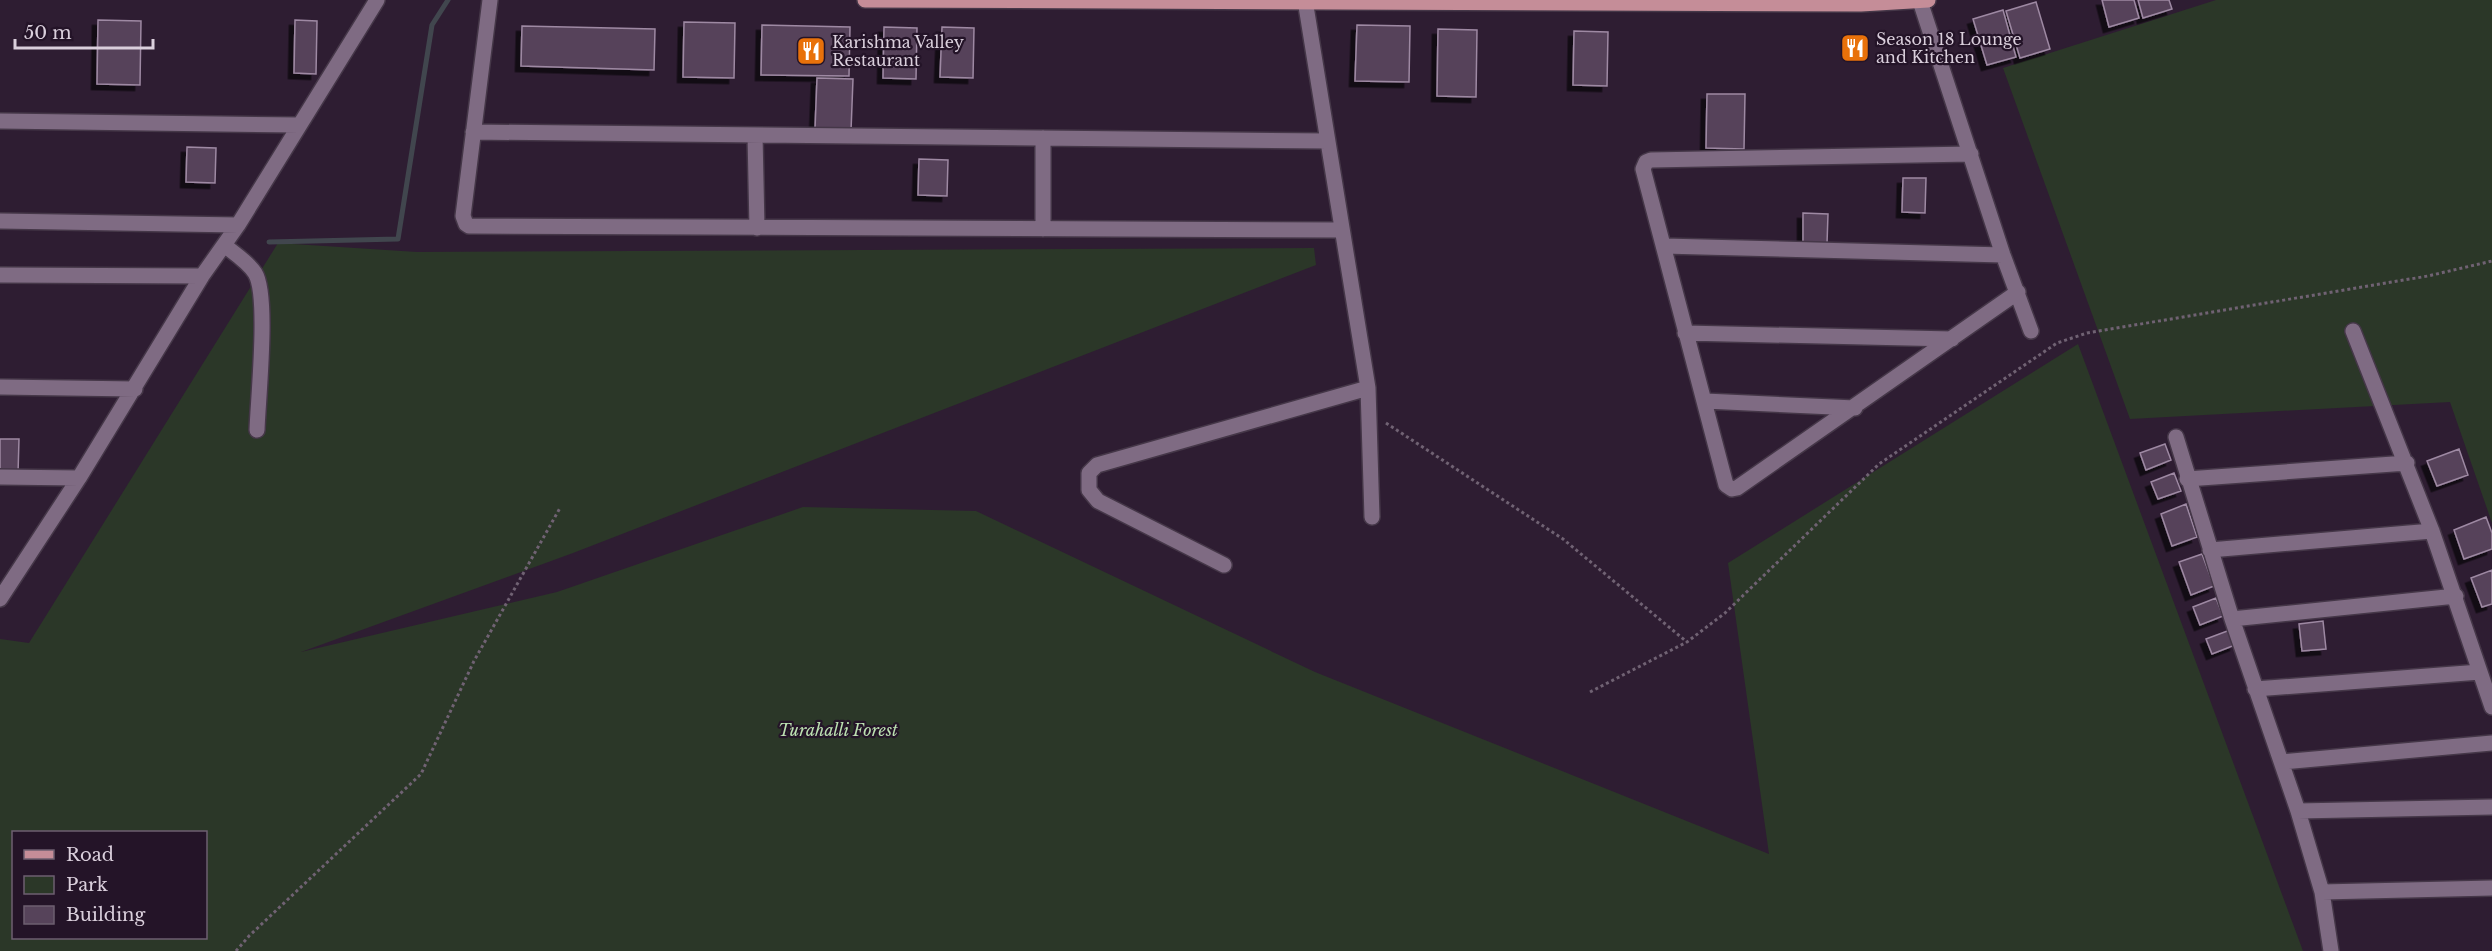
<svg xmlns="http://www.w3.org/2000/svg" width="2492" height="951" viewBox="0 0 2492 951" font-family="'Libre Baskerville',serif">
<defs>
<filter id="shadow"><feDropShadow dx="-5.5" dy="5.5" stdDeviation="0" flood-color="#0009"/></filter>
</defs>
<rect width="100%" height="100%" fill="#2e1d32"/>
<!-- green -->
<path fill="#2b3728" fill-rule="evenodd" d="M2216,0H2492V523L2450,402L2130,419L2003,68Z
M278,243L417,252L1314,248L1316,265L573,553L301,652L557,592L803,507L976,511L1315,672L1769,854L1728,563L2078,344L2303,951H0V639L29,643ZM14,832H206V938H14Z"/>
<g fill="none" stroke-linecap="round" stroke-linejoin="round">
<!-- stream -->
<path stroke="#41464e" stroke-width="5" d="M269,242L398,239L432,25L448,0"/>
</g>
<!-- building -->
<path fill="#56435a" stroke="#9e89a3" stroke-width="1.5" filter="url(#shadow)" d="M2102,0H2134L2139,18L2109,27Z
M2138,0H2169L2172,9L2143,18Z
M2036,2L2050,49L2020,58L2006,11Z
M2003,10L2016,57L1987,65L1973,19Z
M98,20L141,21L140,85L97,84Z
M295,20L317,21L316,74L294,73Z
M684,22L735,23L734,78L683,77Z
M762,25L850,27L849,76L761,75Z
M1357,25L1410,26L1409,82L1355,81Z
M522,26L655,29L654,70L521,66Z
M884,27L917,28L916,79L883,78Z
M942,27L974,28L973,78L940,77Z
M1438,29L1477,30L1476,97L1437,96Z
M1574,31L1608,32L1607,86L1573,85Z
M817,78L853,79L851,131L815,129Z
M1707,94H1745L1744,149L1706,148Z
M187,147L216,148L215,183L186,182Z
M919,159L948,160L947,196L918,195Z
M1903,178H1926L1925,213L1902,212Z
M1803,213L1828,214L1827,244L1803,243Z
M0,439H19L18,474H0Z
M2165,444L2171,460L2146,470L2140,453Z
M2459,449L2468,475L2437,486L2427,461Z
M2174,473L2181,491L2158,499L2151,482Z
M2186,504L2197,537L2172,546L2161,514Z
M2486,517L2492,533V549L2464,559L2454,530Z
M2202,554L2214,586L2191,595L2179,562Z
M2492,570V604L2482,607L2471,578Z
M2216,598L2223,616L2200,625L2193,607Z
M2323,621L2326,649L2302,651L2299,624Z
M2230,630L2235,645L2212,654L2206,639Z"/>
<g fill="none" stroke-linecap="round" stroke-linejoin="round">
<!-- minor casing -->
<g stroke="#453748" stroke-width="18">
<path id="minor" d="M490,0L463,216L466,224L469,226L1342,230
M1305,0L1368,388L1372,517
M1920,1L2003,255L2031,331
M0,121L299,125
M473,132L1328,141
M755,135L757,228
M1043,138V229
M1971,154L1651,160L1646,162L1643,169L1726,485L1732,489L1737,488L2018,292
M0,221L238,225
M224,245C234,253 248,262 255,273C269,295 258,398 257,430
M1664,246L2003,255
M0,275L202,276
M2353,331L2432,531L2492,707
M1685,333L1952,339
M0,387L135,389
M1705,401L1855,408
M2176,437L2232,619L2298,811L2322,892L2331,951
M0,477L79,478
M2187,479L2407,463
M2210,550L2432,531
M1224,565L1098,501L1089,490V473L1097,465L1368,388
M0,599L79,478L202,276L238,225L377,0
M2232,619L2456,596
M2255,689L2480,672
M2282,762L2492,743
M2298,811L2492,807
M2322,892L2492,888"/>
</g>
<!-- major casing -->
<g stroke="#453748" stroke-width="18">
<path id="major" d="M865,0L1861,4L1928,0"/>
</g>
<!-- path -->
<path stroke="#706273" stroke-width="3" stroke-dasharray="3 3" stroke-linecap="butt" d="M1386,423L1563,539L1687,642
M1590,692L1687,642L1725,613L1879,464L2057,343L2087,333L2428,276L2492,261
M236,951L249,936L421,774L474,661L560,508"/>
<!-- minor -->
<use href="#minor" stroke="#7f6b83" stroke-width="15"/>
<!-- major -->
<use href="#major" stroke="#c58d98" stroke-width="15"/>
</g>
<!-- icons -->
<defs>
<g id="restaurant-square" transform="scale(1.5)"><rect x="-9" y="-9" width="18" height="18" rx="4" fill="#e8710a" stroke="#241428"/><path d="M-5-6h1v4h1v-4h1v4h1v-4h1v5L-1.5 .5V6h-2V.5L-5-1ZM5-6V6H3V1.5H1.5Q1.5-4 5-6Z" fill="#fff"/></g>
</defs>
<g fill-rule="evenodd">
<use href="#restaurant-square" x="1855" y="48"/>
<use href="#restaurant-square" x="811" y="51"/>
</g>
<g text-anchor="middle" stroke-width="4.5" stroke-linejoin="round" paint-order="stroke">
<!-- poi labels -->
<g font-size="16" fill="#dacfdc" stroke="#241428" text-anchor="start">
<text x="1876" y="45">Season 18 Lounge<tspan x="1876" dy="18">and Kitchen</tspan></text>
<text x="832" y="48">Karishma Valley<tspan x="832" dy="18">Restaurant</tspan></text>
</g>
<!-- park labels -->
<g font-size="16" font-style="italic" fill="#bce1b1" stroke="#241428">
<text x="838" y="736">Turahalli Forest</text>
</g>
</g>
<!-- legend -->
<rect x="12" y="831" width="195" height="108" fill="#241428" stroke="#6d5f70" stroke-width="1.5"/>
<rect x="24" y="850" width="30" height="9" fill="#c58d98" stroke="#6d5f70" stroke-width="1.5"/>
<text x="66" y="861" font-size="18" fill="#dacfdc">Road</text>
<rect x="24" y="876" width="30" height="18" fill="#2b3728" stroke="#6d5f70" stroke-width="1.5"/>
<text x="66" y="891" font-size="18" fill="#dacfdc">Park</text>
<rect x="24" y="906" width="30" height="18" fill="#56435a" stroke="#6d5f70" stroke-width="1.5"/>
<text x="66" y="921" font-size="18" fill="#dacfdc">Building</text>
<!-- scale -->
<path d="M15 39v9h138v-9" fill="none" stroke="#dacfdc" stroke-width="3"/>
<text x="24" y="39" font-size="18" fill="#dacfdc" stroke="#241428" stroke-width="4.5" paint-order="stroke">50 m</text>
</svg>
